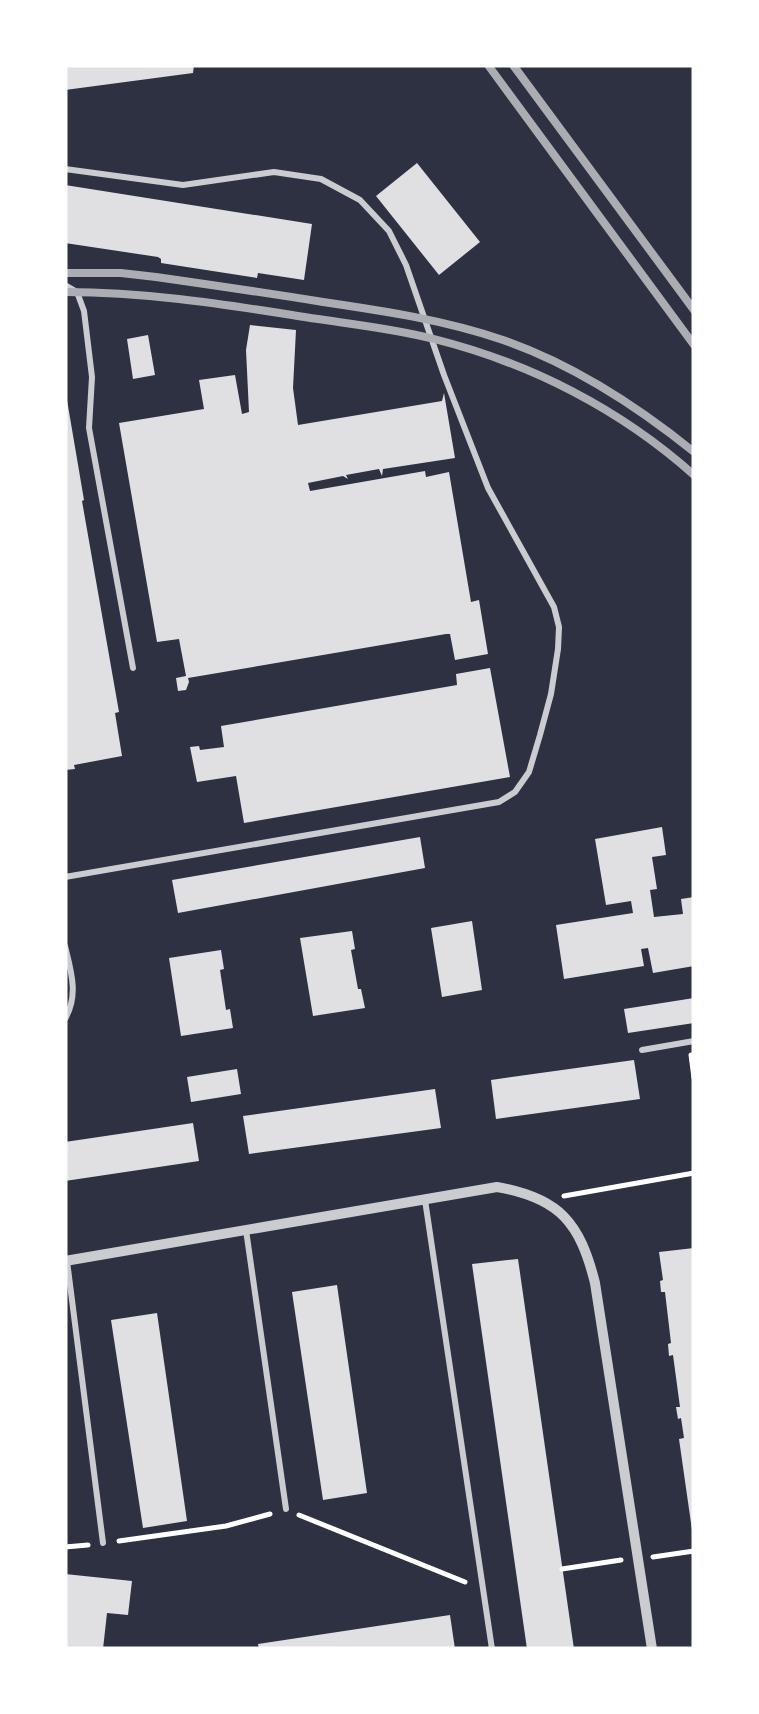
<svg xmlns="http://www.w3.org/2000/svg" width="759" height="1714" viewBox="0 0 759 1714" font-family="'PT Sans Narrow',sans-serif">
<rect width="100%" height="100%" fill="#2d3142"/>
<!-- building -->
<path fill="#e0e0e3" d="M65,65H194L193,73L65,90Z
M417,163L480,242L439,275L376,196Z
M65,185L312,224L304,280L258,273L257,278L161,263V259L158,257L65,243Z
M250,325L296,330L293,388L298,425L442,401L444,393L455,458L383,469L382,476L379,469L346,475L348,479L343,476L308,483L310,491L425,471L426,477L449,472L471,602L479,600L488,654L455,660L450,634H446L188,678L189,682L186,690L178,691L176,678L186,676L179,639L157,642L119,423L204,409L199,380L235,375L242,414L249,412L246,350Z
M148,335L155,375L133,379L127,339Z
M65,400H67L84,500L82,501L119,712L115,713L122,756L74,765L75,769L65,770Z
M490,668L510,777L244,823L236,776L197,782L190,747L199,746L200,750L224,747L221,726L457,685L456,674Z
M662,827L666,855L652,857L657,889L650,890L654,917L683,914L681,899L694,897V966L653,973L648,948L641,949L644,966L564,979L556,925L633,913L631,901L606,905L595,839Z
M420,837L425,868L178,913L172,880Z
M472,921L482,990L442,997L431,928Z
M352,931L355,949L351,950L358,989H361L365,1008L313,1016L300,938Z
M221,950L224,969L220,970L226,1010L230,1009L233,1028L181,1036L169,958Z
M694,998V1023L628,1033L624,1009Z
M634,1060L640,1099L496,1119L491,1080Z
M237,1069L241,1094L191,1102L187,1077Z
M435,1089L441,1128L249,1154L243,1116Z
M193,1123L199,1161L65,1181V1142Z
M694,1248V1530H692L679,1439L684,1438L681,1418L678,1419L676,1407H680L673,1355L669,1356L668,1344L671,1343L665,1292H661L660,1281L663,1280L659,1252Z
M518,1259L574,1649H527L472,1264Z
M337,1285L367,1493L323,1500L292,1292Z
M157,1313L187,1521L143,1528L111,1320Z
M65,1574L132,1581L128,1615L107,1613L103,1649H65Z
M450,1615L455,1649H259L258,1644Z"/>
<g fill="none" stroke-linecap="round" stroke-linejoin="round">
<!-- path -->
<path stroke="#fff" stroke-width="5" d="M691,1055L694,1078
M564,1196L694,1173
M299,1515L465,1582
M119,1541L226,1526L270,1514
M65,1547L88,1545
M653,1557L694,1551
M562,1569L621,1560"/>
<!-- service -->
<path stroke="#caccd0" stroke-width="6" d="M65,169L183,185L274,172L321,179L360,200L389,231L406,265L444,375L488,488L554,607L559,627L558,649L551,694L540,735L529,772L515,792L499,802L65,877
M65,285L77,292L84,311L92,377L89,428L133,668
M65,946C71,971 79,995 65,1019
M642,1050L694,1041
M425,1200L492,1649
M246,1230L286,1509
M67,1261L103,1543"/>
<!-- minor -->
<path stroke="#caccd0" stroke-width="10" d="M65,1261L497,1187C560,1198 580,1223 595,1283L652,1649"/>
<!-- rail -->
<path stroke="#abadb3" stroke-width="8" d="M488,65L694,345
M513,65L694,310
M65,273H121L156,277C212,285 267,293 323,302C384,311 445,320 503,340C572,364 637,406 694,452
M65,292C142,292 216,303 292,315C339,323 388,327 434,339C530,363 620,409 694,475"/>
</g>
<!-- border -->
<rect width="759" height="1714" fill="none" stroke="#ffffff" stroke-width="135"/>
</svg>
